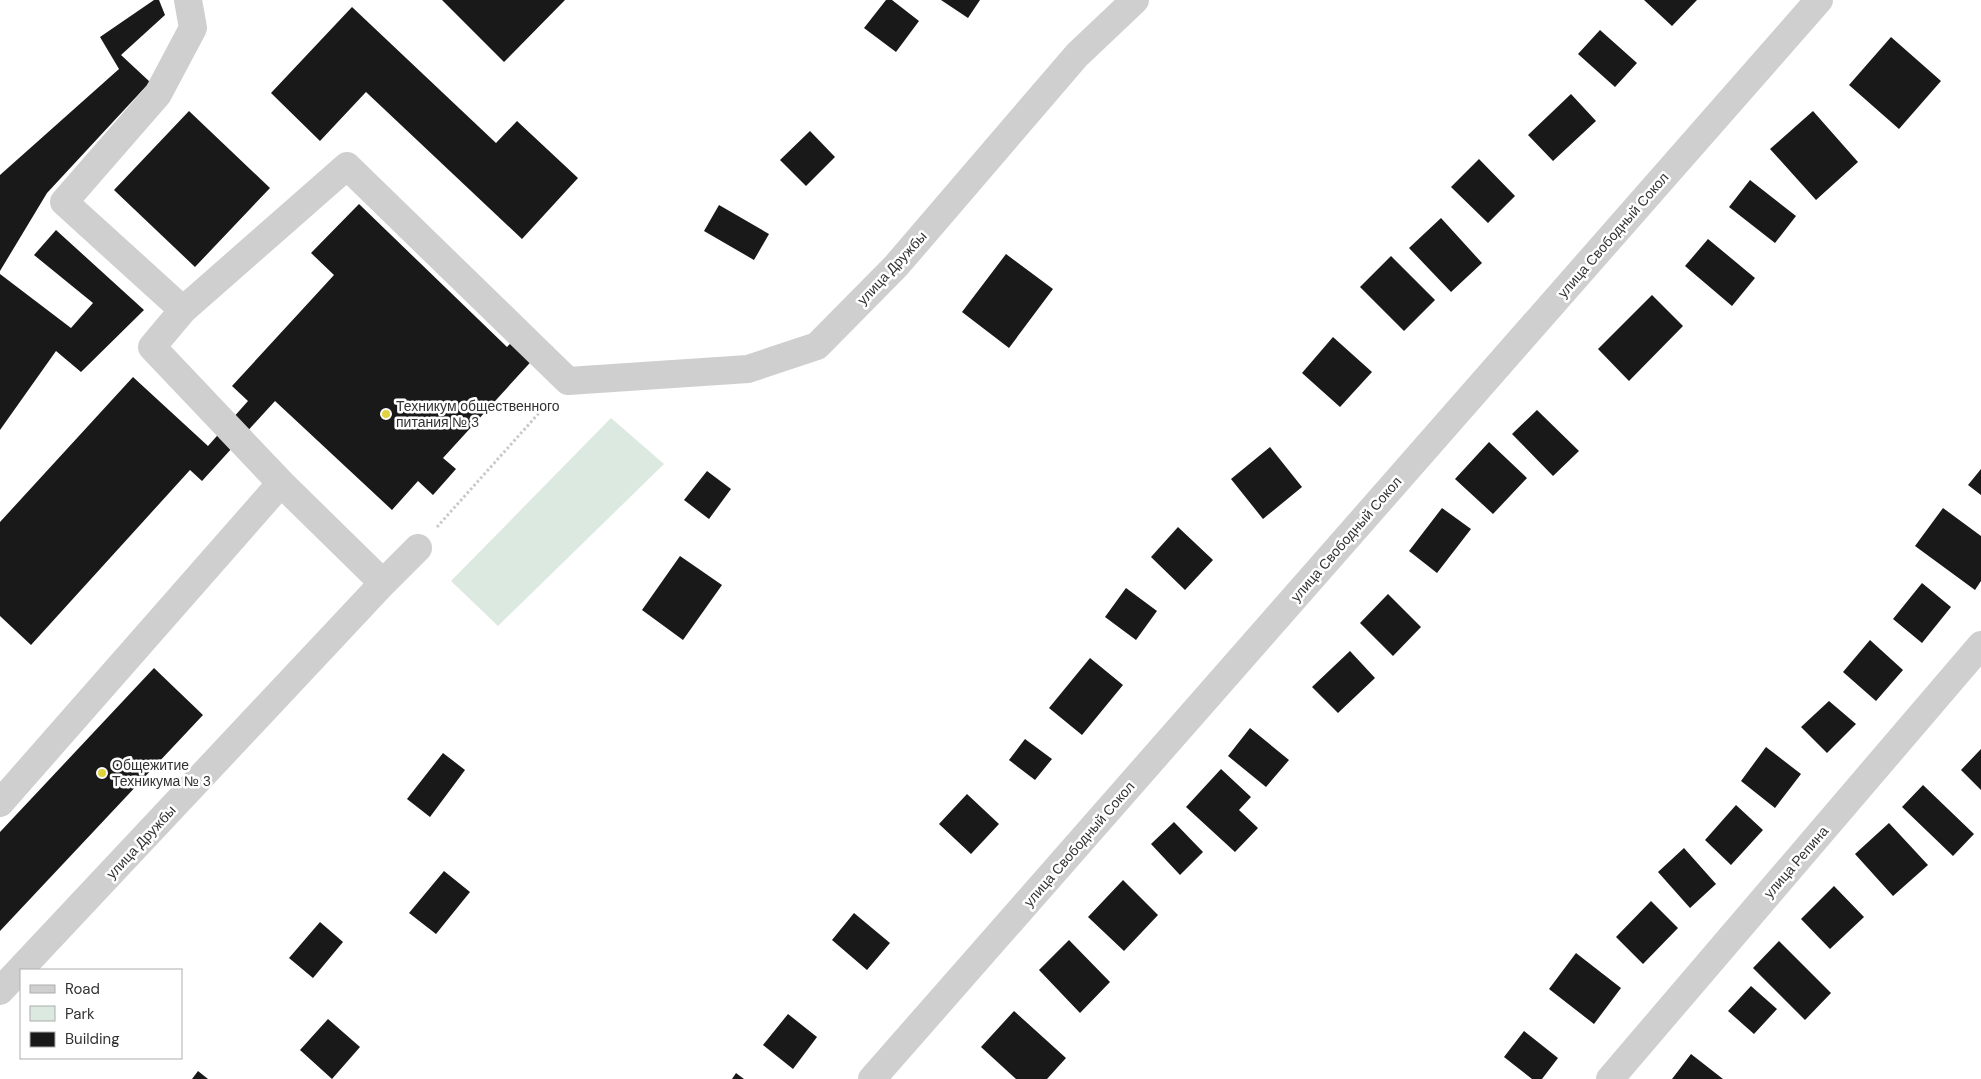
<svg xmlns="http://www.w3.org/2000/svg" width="1981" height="1079" viewBox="0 0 1981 1079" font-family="'DM Sans',sans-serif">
<rect width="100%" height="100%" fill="#fff"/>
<!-- green -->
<path fill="#dbe9e1" d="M611,418L664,464L498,626L451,581Z"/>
<!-- building -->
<path fill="#191919" d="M154,0H159L165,15L121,55L150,82L47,193L0,271V175L119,69L100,37Z
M442,0H565L504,62Z
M886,0H892L919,21L896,52L864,28Z
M941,0H980L968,18Z
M1644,0H1697L1672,26Z
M352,7L496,143L517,121L578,178L522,239L366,92L320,141L271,93Z
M1600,30L1637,63L1615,87L1578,54Z
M1891,37L1941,81L1899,129L1849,85Z
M1571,94L1596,121L1553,161L1528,135Z
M189,111L270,188L195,267L114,190Z
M1813,111L1858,162L1816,200L1770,149Z
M810,131L835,157L806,186L780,160Z
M1479,159L1515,196L1488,223L1451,187Z
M1750,180L1796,216L1775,243L1729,207Z
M359,204L507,347L518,335L538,354L443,458L456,469L433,495L418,481L392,510L275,401L202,481L190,470L31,645L0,616V522L133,377L208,446L248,401L232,386L334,275L311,253Z
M719,205L769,234L754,260L704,231Z
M1441,218L1482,263L1451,292L1409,248Z
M56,230L144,310L81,372L56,351L0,430V274L71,328L93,303L34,255Z
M1708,239L1755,278L1732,306L1685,266Z
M1006,254L1053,289L1009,348L962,312Z
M1391,256L1435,300L1404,331L1360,287Z
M1652,295L1683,326L1629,381L1598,349Z
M1333,337L1372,372L1340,407L1302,373Z
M1537,410L1579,451L1553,476L1512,434Z
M1489,442L1527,478L1493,514L1455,479Z
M1270,447L1302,487L1263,519L1231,479Z
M1981,469V495L1968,485Z
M707,471L731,489L709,519L684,500Z
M1442,508L1471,529L1437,573L1409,551Z
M1943,508L1981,536V581L1975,590L1915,546Z
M1178,527L1213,560L1185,590L1151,557Z
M680,556L722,585L683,640L642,610Z
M1922,583L1951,607L1922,643L1893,619Z
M1126,588L1157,611L1136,640L1105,617Z
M1388,594L1421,627L1393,656L1360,623Z
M1870,640L1903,670L1876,701L1843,672Z
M1350,651L1375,678L1338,713L1312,687Z
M1090,658L1123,685L1082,735L1049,708Z
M154,668L203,715L0,931V832Z
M1829,701L1856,724L1827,753L1801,727Z
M1250,728L1289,760L1266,787L1228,756Z
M1025,739L1052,759L1035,780L1009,760Z
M1766,747L1801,774L1775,808L1741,781Z
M1981,749V790L1961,770Z
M443,753L465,770L430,817L407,799Z
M1221,769L1251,797L1239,810L1258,828L1235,852L1186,807Z
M1923,785L1974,834L1953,856L1902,807Z
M967,794L999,824L971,854L939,824Z
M1736,805L1763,830L1731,865L1705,840Z
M1174,822L1203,852L1180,875L1151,844Z
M1889,823L1928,865L1893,896L1855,854Z
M1684,848L1716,884L1690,908L1658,872Z
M444,871L470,892L436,934L409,913Z
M1123,880L1158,915L1124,951L1088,917Z
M1834,886L1864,917L1830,949L1801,919Z
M1651,901L1678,928L1643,964L1616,937Z
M854,913L890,943L867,970L832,940Z
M320,922L343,942L313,978L289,958Z
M1069,940L1110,982L1080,1013L1039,970Z
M1779,941L1831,993L1805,1020L1753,968Z
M1576,953L1621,988L1594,1024L1549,989Z
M1751,986L1777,1009L1754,1034L1728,1011Z
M1014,1011L1066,1058L1047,1079H1016L981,1047Z
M788,1014L817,1037L793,1069L763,1045Z
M328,1019L360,1047L332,1079L300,1050Z
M1524,1031L1558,1058L1542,1079H1532L1504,1057Z
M1691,1054L1723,1079H1672Z
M198,1071L208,1079H192Z
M736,1073L744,1079H732Z"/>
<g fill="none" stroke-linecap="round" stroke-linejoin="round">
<!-- path -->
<path stroke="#c9c9c9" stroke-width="3" stroke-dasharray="2.5 2.5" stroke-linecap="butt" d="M437,527L548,403"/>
<!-- minor -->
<path stroke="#cfcfcf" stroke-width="28" d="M188,0L193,28L158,94L64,202L183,310L347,166L568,381L748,369L817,346L896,266L1077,55L1135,0
M183,310L152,347L281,483L383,583
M0,803L281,483
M0,991L383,583L418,548
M872,1079L1819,0
M1610,1079L1981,645"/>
</g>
<!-- markers -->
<g fill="#e0d33d" stroke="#fff" stroke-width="2">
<circle cx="386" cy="414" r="5"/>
<circle cx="102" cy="773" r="5"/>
</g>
<g text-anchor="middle" stroke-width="5" stroke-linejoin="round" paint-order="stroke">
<!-- street labels -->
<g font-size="14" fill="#323232" stroke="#fff">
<text transform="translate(1613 235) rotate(-49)" y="5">улица Свободный Сокол</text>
<text transform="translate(892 268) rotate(-47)" y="5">улица Дружбы</text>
<text transform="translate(1346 539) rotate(-49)" y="5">улица Свободный Сокол</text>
<text transform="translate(141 842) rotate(-47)" y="5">улица Дружбы</text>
<text transform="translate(1079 844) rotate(-49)" y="5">улица Свободный Сокол</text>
<text transform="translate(1796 862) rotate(-49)" y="5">улица Репина</text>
</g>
<!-- poi labels -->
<g font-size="14" fill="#323232" stroke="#fff" text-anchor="start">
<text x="396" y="411">Техникум общественного<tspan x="396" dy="16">питания № 3</tspan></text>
<text x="112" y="770">Общежитие<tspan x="112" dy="16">Техникума № 3</tspan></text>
</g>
</g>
<!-- legend -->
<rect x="20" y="969" width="162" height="90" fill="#ffffff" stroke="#adadad"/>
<rect x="30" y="985" width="25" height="8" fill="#cfcfcf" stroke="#adadad"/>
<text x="65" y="994" font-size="15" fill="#323232">Road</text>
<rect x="30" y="1006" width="25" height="15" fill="#dbe9e1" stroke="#adadad"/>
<text x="65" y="1019" font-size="15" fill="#323232">Park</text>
<rect x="30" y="1032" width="25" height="15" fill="#191919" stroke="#adadad"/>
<text x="65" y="1044" font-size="15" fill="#323232">Building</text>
</svg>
